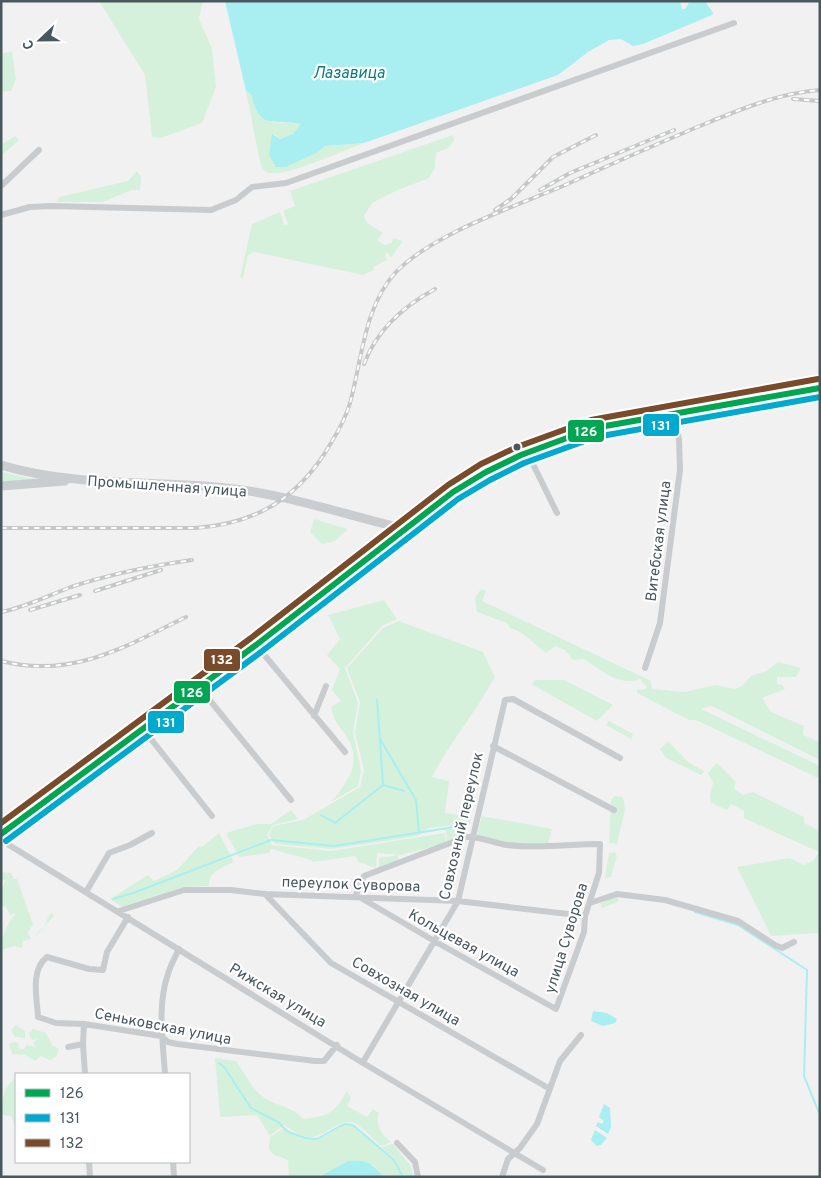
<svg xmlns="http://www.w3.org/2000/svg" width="821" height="1178" viewBox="0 0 821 1178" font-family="Overpass,sans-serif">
<rect width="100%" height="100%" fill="#f2f1f1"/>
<!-- green -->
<path fill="#d5f1db" d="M99,1H203L199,19L212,49L216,87L202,123L161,138L152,137L145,75Z
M12,52L16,79L11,91L1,92V53Z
M246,91L251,94C260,130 273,120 301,124V126L293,134L280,139L275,134L269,155L318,152L325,146L364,143C345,150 288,176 270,173C264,172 262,168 260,162Z
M453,135L454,141L448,148L436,153L435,168L429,178L398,190L372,203L364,216L367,223L383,233L377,240L385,245L392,243L393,238L403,241L391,258L388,252L385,254L387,260L373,267L374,270L363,275L254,252L248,255L243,278L240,277L252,224L280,212L284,225L288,224L283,211L295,206L290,191Z
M15,136L19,140L1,156V145Z
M137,171L141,177L140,190H132L102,202H56L59,197L128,181Z
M1,472L44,481H1Z
M314,519L348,529L335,541L322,544L310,532Z
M481,589L486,591L482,601L651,681L652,689L685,692L715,685L735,689L742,686L751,676L766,671L778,662L801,668L796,677H777V684L782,685L785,689L762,698L771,712L804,726L803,735L820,742V760L712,706L701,709L820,766L818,778L696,720H689L637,693V689L644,690L647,687L640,679C620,687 600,670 584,659L573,660L565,650L555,646L546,653C535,645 523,631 510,628L507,623L477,612L475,598Z
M384,600L397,619L383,625L345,668L358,703L353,732L361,771L358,786L331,802C344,787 360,767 351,745C345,730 335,727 331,707L341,701L332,690L340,669L327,655L340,639L328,615Z
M399,621L483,652L495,677C476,712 450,742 432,777L449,781L445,813L471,817L470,824L429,828L418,836L332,849L275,844L269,835L273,826L303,820L360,787L364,770L355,733L360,702L347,668L383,628Z
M534,680H564L613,705L597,721L533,685Z
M609,721L633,734L631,739L606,725Z
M668,741L688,762L704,771L701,775L666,758L660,749Z
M717,763L736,782L734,789L743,795L753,792L804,817V823L820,831V933L771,936L737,867L790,858L803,865L813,861L819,852L744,818V811L731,804L727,810L711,803L710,796L713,783L708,773Z
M614,796L623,797L625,809L617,844L609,843L611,801Z
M291,810L298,819L273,825L267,835L272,845L331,851L445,833L446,843L401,855L377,853L376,868L359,862L355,856L313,862L311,860L271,849L269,853L239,857L226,833L257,824H271Z
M482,816L552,829L548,844L508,843L477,836Z
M463,827L464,836L447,843L446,830Z
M219,833L233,860L232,863C220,869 209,871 209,886L183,887L122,907L110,899L148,875L154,881L177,870L199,846L202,847Z
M615,852L617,856L611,877L605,878L609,853Z
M398,855V861L379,868V858Z
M1,872L11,873L14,879H17L33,924L28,933L31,939L23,941L22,948L15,946L1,950C1,936 7,924 16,913L10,915L5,906L1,908V890L6,879L1,881Z
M618,896V902L602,908L600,903Z
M52,912L54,916L35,937C37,931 44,929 46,923C48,918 47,917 52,912Z
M16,1025L25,1031V1038L15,1037L11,1030Z
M33,1029L46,1033L53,1046L59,1049L56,1057L50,1060L41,1056L35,1061L25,1055L12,1054L9,1044L13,1042L18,1043L19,1049H24L26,1045L36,1047L33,1043L37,1039L32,1040L29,1034Z
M215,1058L236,1061C244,1072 252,1088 262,1096C275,1106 293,1106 303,1119C328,1116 334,1114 347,1091L351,1098L347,1106L367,1117L373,1109L379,1113C375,1126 382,1134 391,1142L381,1146C373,1139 363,1127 354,1123C339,1117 325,1138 309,1137C300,1136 292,1130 284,1125L270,1136L257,1115L220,1117Z
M16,1078V1125H15L11,1116L1,1115C1,1102 4,1085 16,1078Z
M346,1124L353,1125L394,1160L403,1177H384L373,1165L320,1175L319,1177H289L288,1160L274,1155L269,1149L270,1137L284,1128L306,1138L317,1139Z
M393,1144L410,1165L414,1177H404L395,1159L381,1147Z"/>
<!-- water -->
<path fill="#a9eef0" d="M225,1H680L682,9H685L690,1H705L713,13L712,15L643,44L633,46L621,39L609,40L588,52L558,75L364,143L325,146L318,152L286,167H276L269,155L272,134L280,139L293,134L301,124C273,118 260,132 251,94L246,91Z
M593,1011L607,1013L617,1019L615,1023L603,1026L591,1021Z
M604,1104L610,1108L611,1127L608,1134L596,1126L598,1122L602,1124L604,1121L599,1117Z
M595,1130L607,1138L601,1145L597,1146L591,1140Z
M348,1161C368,1160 370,1162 384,1177H319Z"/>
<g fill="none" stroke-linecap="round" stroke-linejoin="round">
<!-- stream -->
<path stroke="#a9eef0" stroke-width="2" d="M380,739L416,800L419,832
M383,785L404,791
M321,815L335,823L383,785L377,700
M113,899L136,892L271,840L334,846L461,826
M695,912L738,925L807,970L804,1076L820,1115
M219,1063L224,1067L251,1108L278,1122L288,1132L306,1138L317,1139L340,1126L346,1124L353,1125L394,1160L403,1177"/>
<!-- minor -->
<path stroke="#c9ccce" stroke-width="6" d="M1,186L39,150
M1,215L30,207L51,206L211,210L236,200L252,187L286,183L734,23
M527,452L557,513
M256,645L345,752
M645,668L660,623L680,470L679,439L674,414
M199,687L291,800
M314,716L326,686
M143,729L212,816
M493,746L614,810
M1,840L358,1060L543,1170
M86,892L109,853L130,845L152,833
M265,894L331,963L550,1089
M355,897L364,876L466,837C480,836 493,843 507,845C538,849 569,844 600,844L599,873L585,916L584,932L556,1009L436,942L361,898
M590,903L617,894L665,900L738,921L775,945L782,948L794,942
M119,911L184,890H231L265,894L458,901L585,916
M128,917L107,952L103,970L89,969L47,957C30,970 37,998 38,1017L56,1023L84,1024L161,1036L168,1042L177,1044L315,1061H324L337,1045
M83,1044L85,1074
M68,1047L83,1044L84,1024
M363,1062L458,901L505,700L513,699L620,758
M165,1074C163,1042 157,1005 168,974C170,966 175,957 179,949
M397,1143L415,1162L418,1177
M89,1162L90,1177
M173,1162L174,1177
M502,1177L508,1159L520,1148L537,1124L560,1061L581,1035"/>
<!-- secondary -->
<path stroke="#cacdd0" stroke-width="9" d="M1,465C71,486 145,481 216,487C280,492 342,514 405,529
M1,486L65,481"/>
<!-- primary -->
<path stroke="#c7cbcd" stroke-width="10" d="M1,834L256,645L453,492C495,463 545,443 594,428L820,388"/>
<!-- rail casing -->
<g stroke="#c5c7c8" stroke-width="4">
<path id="rail" d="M793,99L820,101
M540,190L570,173L674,130
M495,210L511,199L553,157L596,135
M364,364C377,329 404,306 435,289
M1,528H195C257,524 300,497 331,443C339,430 346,417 350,403C362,360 364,306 396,272C433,234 513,207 563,186C607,166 650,147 695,128C734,112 777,93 820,90
M95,591L161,570
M30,610L80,595
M1,612C26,607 47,596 71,587C110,574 151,566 192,560
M1,661C72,679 125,647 186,617"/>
</g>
<!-- rail -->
<use href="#rail" stroke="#fff" stroke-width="2" stroke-dasharray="5.5" stroke-linecap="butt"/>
<!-- bus-1 casing -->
<g stroke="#fff" stroke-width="10">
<path id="bus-1" d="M1,834L256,645L453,492L486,472L521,455L594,428L820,388"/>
</g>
<!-- bus-2 casing -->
<g stroke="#fff" stroke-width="10">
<path id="bus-2" d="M6,841L261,652L458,499L490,480L524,463L596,437L820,397"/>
</g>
<!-- bus-3 casing -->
<g stroke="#fff" stroke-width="10">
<path id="bus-3" d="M1,823L251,638L448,485L481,464L517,447L591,420L818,379"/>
</g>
<!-- bus-1 -->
<use href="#bus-1" stroke="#00a651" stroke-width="6"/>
<!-- bus-2 -->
<use href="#bus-2" stroke="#00a9ce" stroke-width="6"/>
<!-- bus-3 -->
<use href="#bus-3" stroke="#7a4b2a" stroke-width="6"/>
</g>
<!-- markers -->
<circle fill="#48585f" stroke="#fff" stroke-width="2" cx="517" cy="447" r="4.5"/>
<g text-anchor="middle" stroke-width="4.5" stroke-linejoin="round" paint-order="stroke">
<!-- street labels -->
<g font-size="15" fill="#48585f" stroke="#fff">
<text transform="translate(167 486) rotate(4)" y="5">Промышленная улица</text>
<text transform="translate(658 541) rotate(-83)" y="5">Витебская улица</text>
<text transform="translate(461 826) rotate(-77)" y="5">Совхозный переулок</text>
<text transform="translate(351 884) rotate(2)" y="5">переулок Суворова</text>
<text transform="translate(566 938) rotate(-73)" y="5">улица Суворова</text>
<text transform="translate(464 943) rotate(29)" y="5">Кольцевая улица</text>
<text transform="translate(406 991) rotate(30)" y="5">Совхозная улица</text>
<text transform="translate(278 995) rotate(31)" y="5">Рижская улица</text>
<text transform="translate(163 1026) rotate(11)" y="5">Сеньковская улица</text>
</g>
<!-- water labels -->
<g font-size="16" font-style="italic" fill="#0b7e81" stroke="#fff">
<text x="349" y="78">Лазавица</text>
</g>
</g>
<g stroke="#fff" stroke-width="2">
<rect x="642" y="413" width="38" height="24" rx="5" fill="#00a9ce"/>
<rect x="567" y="419" width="38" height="24" rx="5" fill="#00a651"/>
<rect x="203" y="648" width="38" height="24" rx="5" fill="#7a4b2a"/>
<rect x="173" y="680" width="38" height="24" rx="5" fill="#00a651"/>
<rect x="147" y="710" width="38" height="24" rx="5" fill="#00a9ce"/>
</g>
<g font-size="14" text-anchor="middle" font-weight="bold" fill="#fff">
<text x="661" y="430">131</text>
<text x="586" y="436">126</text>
<text x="222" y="664">132</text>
<text x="192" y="697">126</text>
<text x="166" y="727">131</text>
</g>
<!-- border -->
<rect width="821" height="1178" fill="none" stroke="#48585f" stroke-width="5"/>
<!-- legend -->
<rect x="15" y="1073" width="175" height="90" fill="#ffffff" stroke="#b6bcbf"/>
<rect x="25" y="1089" width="25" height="8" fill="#00a651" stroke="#b6bcbf"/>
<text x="60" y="1098" font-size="15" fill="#48585f">126</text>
<rect x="25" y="1114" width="25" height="8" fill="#00a9ce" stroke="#b6bcbf"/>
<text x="60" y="1123" font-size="15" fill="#48585f">131</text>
<rect x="25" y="1139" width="25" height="8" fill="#7a4b2a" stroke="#b6bcbf"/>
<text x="60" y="1148" font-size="15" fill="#48585f">132</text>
<!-- north arrow -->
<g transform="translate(40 40) rotate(248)" stroke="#ffffff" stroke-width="4" paint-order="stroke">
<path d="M0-4L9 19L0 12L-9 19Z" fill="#48585f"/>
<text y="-8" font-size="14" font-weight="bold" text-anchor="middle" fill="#48585f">С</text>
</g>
</svg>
